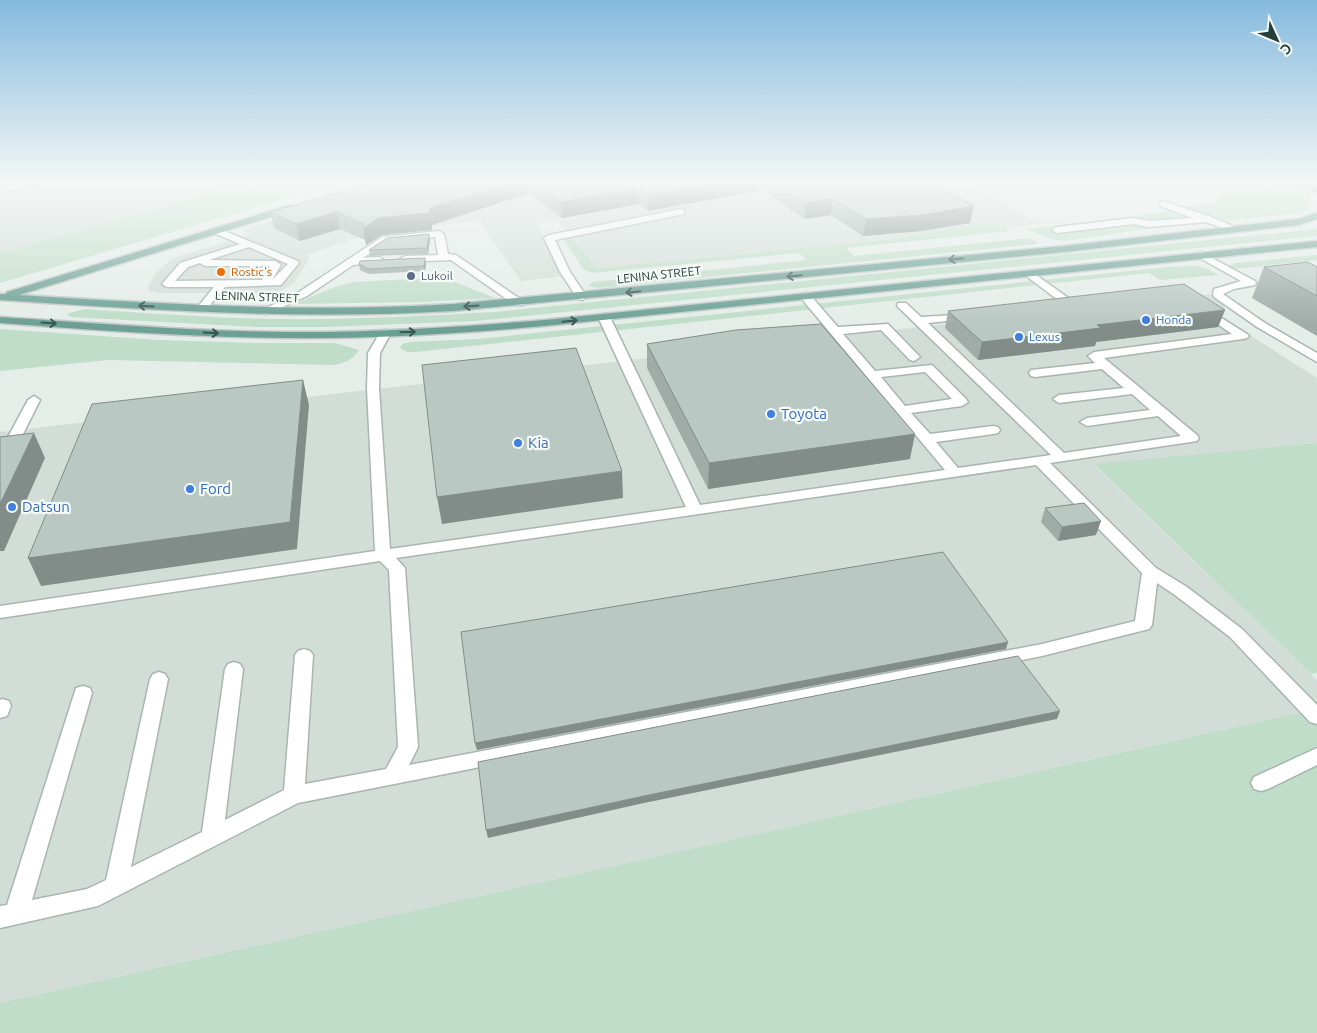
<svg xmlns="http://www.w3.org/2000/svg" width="1317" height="1033" viewBox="0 0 1317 1033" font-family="Ubuntu,sans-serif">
<rect width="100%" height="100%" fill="#e5ede9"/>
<!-- built -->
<path fill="#d3ddd8" d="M0,181H257L0,253Z
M398,181H964L1041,224L1004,228L992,222L876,241L598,268L557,220L537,223L564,276L521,281L479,220L358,237L307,255L310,258L294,283L285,289L274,293H160L150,291L148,287L155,274L173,258L251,234L241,230Z
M1209,294L1227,306L1217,314L1317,378V443L1094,465L1317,680V709L0,1003V432Z"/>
<!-- green -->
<path fill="#bfddc8" d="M257,181H344L0,283V253Z
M1224,181C1246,181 1299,175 1313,194L1309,199L1305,210L1295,214L1175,225L1064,241L1050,239L1027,229L1189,209L1184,207L1216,203Z
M992,222L1011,231L846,248L854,256L1029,238L1038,243L1037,244L598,288L589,286L592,282L807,260L799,253L592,273L583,269L564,240L571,237L598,268L876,241Z
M1317,229V236L476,321L325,327H256L71,317L67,314L84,309C147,313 210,318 274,319C347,320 421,316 494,312Z
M1317,255V260L1234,269L1229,266L1236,263Z
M1196,266L1206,268L1218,275L1160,280L1149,273L415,352H407L400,348L402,344L410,342L478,339L1168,267Z
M433,278L447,279L495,298L419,302L294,304L332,288L353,282Z
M0,329L159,340L258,343H335L359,350C353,360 345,363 333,365L108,360L0,371Z
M1317,443V673L1311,674L1094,464Z
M1317,709V1033H0V1003Z"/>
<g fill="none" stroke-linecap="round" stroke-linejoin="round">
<!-- minor casing -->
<g stroke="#a8b5b0" stroke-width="3">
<path id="minor" d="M30,181H43L0,194V188Z
M1163,201L1211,217L1240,229L1235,232L1206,222L1149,227L1134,224L1057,233L1052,230L1057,227L1134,218L1149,221L1193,218L1160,206L1159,204Z
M681,209L684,210V214L555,240L570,272L587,297L582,300L578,299L560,272L544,238L549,235Z
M217,228L298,261L299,263L281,285L225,287L205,311H197L196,309L214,287H167L162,284L180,263L240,244L214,233V229ZM249,247L288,264L272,280L281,265L275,261L209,260ZM200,263L205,266H270L262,280L175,281L188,267Z
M439,231L444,234L448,254L456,255L523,301L524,303L523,305H515L451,260L405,262L400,259L405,256L438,255L435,237L387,242L363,258L379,257L384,260L382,262L353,265L307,296L269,313L265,314L260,311L299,292L382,237Z
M1201,252L1255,281L1256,283L1255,285L1234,289L1223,294L1265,323L1317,353V362L1257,327L1214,297L1213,295L1214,289L1241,281L1198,257V253Z
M1029,270L1074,302L1075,304L1074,306H1066L1025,275L1024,273Z
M805,293L809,294L838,327L888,324L920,357L914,361L910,360L881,330L843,334L875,371L932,365L966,399L968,402L962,406L911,413L930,434L993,426L998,427L1000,430L998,433L993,434L936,442L958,468L1051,455L898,307L897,305L898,303H906L921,317L971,314L972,316L971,318L967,319L928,323L1064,453L1181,436L1158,416L1087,426L1080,422L1087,418L1150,410L1132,394L1059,403L1053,399L1059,395L1124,388L1102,369L1035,377L1031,376L1029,373L1031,370L1095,363L1088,356L1094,352L1232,334L1200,312L1199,310L1204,307L1247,334L1249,336L1247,338L1243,339L1104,358L1197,435L1199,438L1197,441L1050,463L1156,568L1187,587L1242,629L1317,705V724L1310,722L1230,637L1175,595L1157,583L1152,625L1149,629L1042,656L298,803L98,906L0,928V906L7,905L76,688L83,686L90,688L92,693L32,900L87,889L106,880L150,679L153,674L159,672L165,674L168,679L131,867L202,832L225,669L228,664L234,662L240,664L243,669L225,820L284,790L295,655L298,651L304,649L310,651L313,655L305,784L386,769L398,747L389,570L380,561L0,618V606L375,551L367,388L368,353L381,331L385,330L391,333L380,353L379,388L390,549L686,507L598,317L604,314L610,317L700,505L945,470L801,298L800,296ZM925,372L952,399L905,406L881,377ZM1036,465L1142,573L1135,621L1042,644L409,765L418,747L405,568L396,558Z
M34,396L40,400L15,450L13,453H3L1,450L28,400Z
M2,699L9,701L11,706L7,716L0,718V700Z
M1317,748V765L1268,789L1261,791L1254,789L1251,783L1254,777Z"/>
</g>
<!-- major casing -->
<g stroke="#c2c9c7" stroke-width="3">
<path id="major" d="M1289,181H1300L1317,187V193Z
M290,205L294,208L293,210L19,295C164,304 308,313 453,304L1064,246L1298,219L1317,213V219L1299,225L1064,252L453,311C302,320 151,310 0,300V294H6L7,292Z
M1317,241V247L544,326C457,334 370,339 283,338C189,337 94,330 0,323V317C94,323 189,331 283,332C370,333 457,327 544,320Z"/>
</g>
<!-- minor -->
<use href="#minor" fill="#fff" fill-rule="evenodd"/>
<!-- major -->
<use href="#major" fill="#6ca094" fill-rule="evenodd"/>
</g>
<!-- wall -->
<path fill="#a0aca8" d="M378,181H925L970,223L921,231L863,236L831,215L805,219L762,190L648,211L639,204L562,218L529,193L432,225V230L382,235L366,245L365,240L340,229L300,241L274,228L270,212Z
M430,239L428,254L370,256L369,250Z
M426,263L425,271L369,274L360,270L359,264Z
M1264,267H1317V336L1252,298Z
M1225,310L1218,327L1096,342L1095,346L978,360L945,328L948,311Z
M647,344L910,459L708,489L647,368Z
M1045,508L1096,535L1058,541L1041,522Z"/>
<!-- shaded-wall -->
<path fill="#828c88" d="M517,181H528L529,193L432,225V230L382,235L366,245L363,228L379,218L430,208Z
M727,181H762V190L648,211V195Z
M638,188L639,204L562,218L561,202Z
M832,199L831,215L805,219L806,203Z
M974,206L970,223L921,231L863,236L866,219Z
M337,212L340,229L300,241L296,224Z
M429,234L430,239L428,254L427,248Z
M425,258L426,263L425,271L424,266Z
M1225,310L1218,327L1096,342L1095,346L978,360L982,342L1097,325Z
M303,380L309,405L297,549L41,586L28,558Z
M34,433L45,458L4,551H0V504Z
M915,434L910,459L708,489L709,463Z
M622,471L623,498L442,524L437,497Z
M1101,521L1096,535L1058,541L1062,527Z
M1008,642L1006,649L477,750L475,743Z
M1060,711L1057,719L644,803L488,838L486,830L644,796Z"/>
<!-- building -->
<path fill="#bac8c3" stroke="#828c88" d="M378,181H517L430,208L429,213L379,218L363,228L364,224L337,212L296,224L270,212Z
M533,181H727L648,195L638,188L561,202Z
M772,181H925L974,206L924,215L866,219L832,199L806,203Z
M429,234L427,248L369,250L387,238Z
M425,258L424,266L368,269L359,264L360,261Z
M1308,262L1317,267V296L1264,267Z
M1184,284L1225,310L1097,325L1101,328L982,342L948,311Z
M821,324L915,434L709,463L647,344L736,330Z
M576,348L622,471L437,497L422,365Z
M303,380L290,522L28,558L92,404Z
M34,433L0,504V437Z
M1084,503L1101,521L1062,527L1045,508Z
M943,552L1008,642L475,743L461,632Z
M1018,656L1060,711L644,796L486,830L478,762Z"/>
<!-- one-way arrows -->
<defs><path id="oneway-shaft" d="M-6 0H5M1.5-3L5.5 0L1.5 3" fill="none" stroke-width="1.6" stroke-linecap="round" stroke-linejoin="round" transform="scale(1.25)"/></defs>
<g stroke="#37564f">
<use href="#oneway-shaft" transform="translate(956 259) rotate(174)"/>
<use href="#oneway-shaft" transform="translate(794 276) rotate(174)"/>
<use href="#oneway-shaft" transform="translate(633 292) rotate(174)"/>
<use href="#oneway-shaft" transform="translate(146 306) rotate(-177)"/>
<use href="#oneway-shaft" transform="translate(471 306) rotate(176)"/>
<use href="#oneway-shaft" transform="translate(570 321) rotate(-6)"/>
<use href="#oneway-shaft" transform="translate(49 323) rotate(4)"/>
<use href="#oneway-shaft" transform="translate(408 332) rotate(-2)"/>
<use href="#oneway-shaft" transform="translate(211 333) rotate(3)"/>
</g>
<!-- sky -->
<linearGradient id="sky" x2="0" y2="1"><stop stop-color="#85bade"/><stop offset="0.56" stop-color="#f3f7f5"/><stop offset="1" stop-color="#f3f7f5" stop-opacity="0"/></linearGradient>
<rect width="1317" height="325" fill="url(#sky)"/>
<!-- markers -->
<circle fill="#e8710a" stroke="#f5faf7" stroke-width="2" cx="221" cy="272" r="5"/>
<circle fill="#5c6f8a" stroke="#f5faf7" stroke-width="2" cx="411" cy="276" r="5"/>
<g fill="#3f7fe0" stroke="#f5faf7" stroke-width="2">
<circle cx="1146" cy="320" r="5"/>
<circle cx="1019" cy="337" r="5"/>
<circle cx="771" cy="414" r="5"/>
<circle cx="518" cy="443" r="5"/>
<circle cx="190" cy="489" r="5"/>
<circle cx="12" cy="507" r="5"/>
</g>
<g text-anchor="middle" stroke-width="4.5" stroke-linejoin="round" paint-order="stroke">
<!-- far-food labels -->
<g font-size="12" fill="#c56008" stroke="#f5faf7" text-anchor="start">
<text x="231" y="276">Rostic's</text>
</g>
<!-- far-street labels -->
<g font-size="12" fill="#253e38" stroke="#f5faf7">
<text transform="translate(659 275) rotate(-6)" y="4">LENINA STREET</text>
<text transform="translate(257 297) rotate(2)" y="4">LENINA STREET</text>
</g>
<!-- far-service labels -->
<g font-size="12" fill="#4e5e75" stroke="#f5faf7" text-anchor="start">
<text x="421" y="280">Lukoil</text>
</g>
<!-- far-shop labels -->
<g font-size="12" fill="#366cbe" stroke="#f5faf7" text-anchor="start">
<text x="1156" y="324">Honda</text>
<text x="1029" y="341">Lexus</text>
</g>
<!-- shop labels -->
<g font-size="15" fill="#366cbe" stroke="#f5faf7" text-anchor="start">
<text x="781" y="419">Toyota</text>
<text x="528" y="448">Kia</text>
<text x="200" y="494">Ford</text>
<text x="22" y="512">Datsun</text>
</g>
</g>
<!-- north arrow -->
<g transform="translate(1277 40) rotate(134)" stroke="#f5faf7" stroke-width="4" paint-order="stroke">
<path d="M0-4L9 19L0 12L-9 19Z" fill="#253e38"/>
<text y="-8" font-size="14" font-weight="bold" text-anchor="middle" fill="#253e38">С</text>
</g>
</svg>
